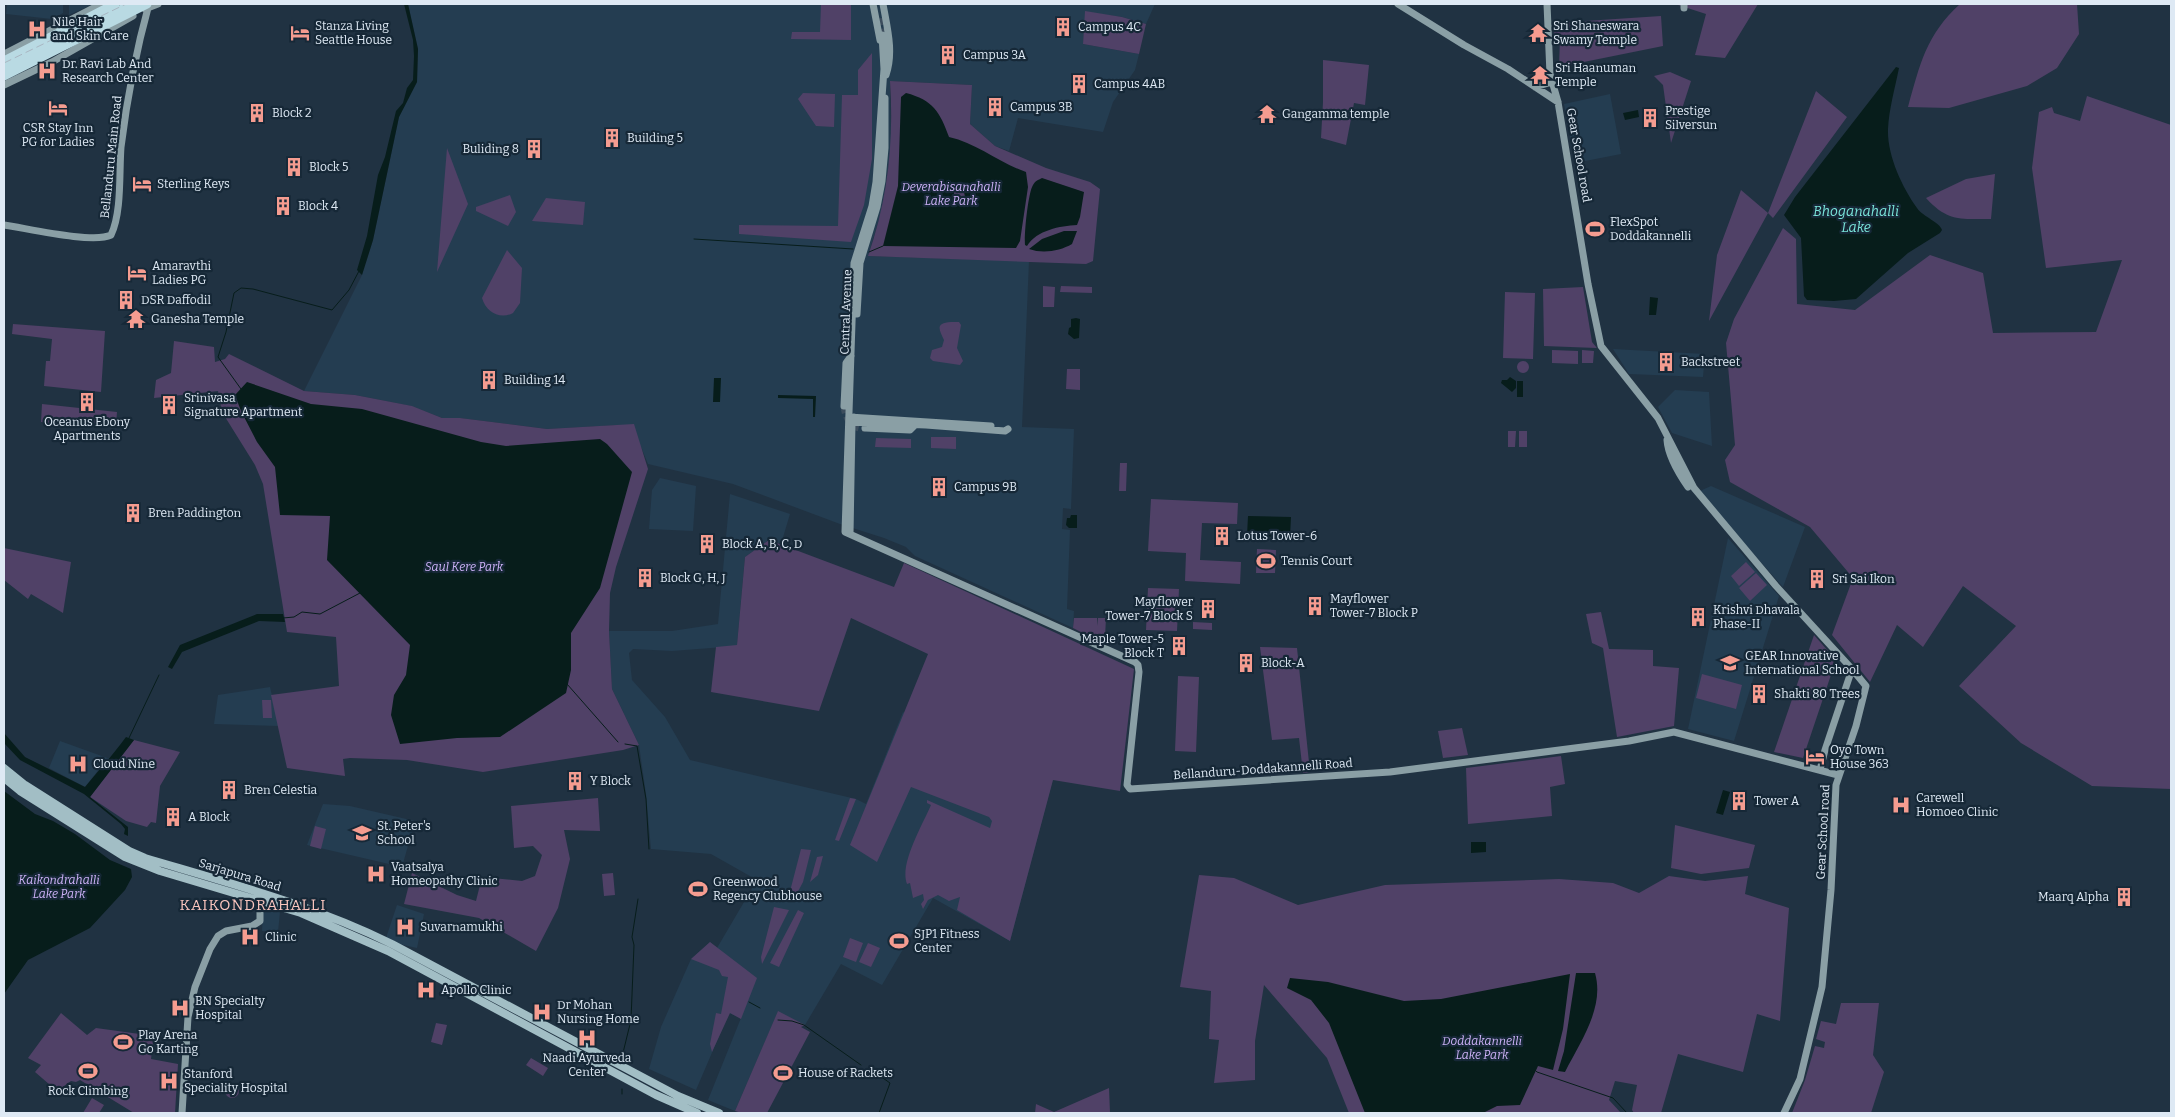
<svg xmlns="http://www.w3.org/2000/svg" width="2175" height="1117" viewBox="0 0 2175 1117" font-family="Bitter,serif">
<rect width="100%" height="100%" fill="#203242"/>
<!-- built -->
<path fill="#243d51" d="M7,4H63V13L52,19L6,14Z
M69,4H94L69,15Z
M408,4H1155L1146,24L1122,17L1086,12L1083,44L1139,54L1135,70L1113,102L1103,132L1018,118L1009,151L995,146L970,124L972,85L890,81L891,148L883,206L868,256L1029,261L1022,427L1074,429L1071,509L1063,508L1062,529L1070,530L1067,609L1074,611L1073,628L915,556L906,547L884,538L840,524L733,484L648,464L641,447L620,425L547,429L460,418H442L411,406L355,395L304,391L362,275L373,240L399,117L417,82L418,49Z
M1610,94L1621,154L1575,163L1564,104Z
M1613,349L1705,354L1703,377L1629,374Z
M1675,390L1709,392L1712,446L1672,433L1658,407Z
M660,478L696,486L693,531L649,529L652,490Z
M1711,486L1805,527L1783,587L1718,514L1700,491Z
M730,494L790,514L781,544L769,540L745,557L737,646L672,651L633,649L629,653L632,680L665,717L690,760L856,799L866,804L903,712L1053,779L1010,941L933,898L882,985L841,964L805,1025L778,1012L735,1111L708,1100L741,1018L729,1013L696,1090L649,1069L661,1027L691,959L710,942L717,948L757,880L711,854L651,849L646,794L639,745L612,689L609,631H672L718,624Z
M1728,538L1779,596L1734,741L1688,729Z
M270,687L279,726L214,724L218,695Z
M60,741L110,759L100,768L85,787L49,768Z
M323,804L350,806L415,821L402,867L307,845Z
M397,905L424,914L417,948L385,941Z
M263,911L280,912L278,932L262,931Z
M175,1002H187L186,1015L174,1014Z"/>
<!-- green -->
<path fill="#504167" d="M821,4H851V40L791,39L792,32H820Z
M1675,4H1758L1725,58L1695,55L1706,14Z
M1960,4H2077L2079,34L2057,68L2027,86L1949,108L1908,107C1920,64 1926,35 1960,4Z
M1085,11L1122,17L1146,24L1139,54L1083,44Z
M1661,16L1663,46L1559,67L1560,37L1554,36L1555,23Z
M872,53V159L864,205L851,242L739,234V225L838,226L842,95H858V70Z
M1323,60L1369,65L1365,105L1354,103L1346,145L1321,138L1323,102Z
M1670,72L1691,81L1671,143L1663,85L1654,76Z
M890,81L972,85L970,124L995,146L1046,168L1090,182L1100,189L1093,261L1086,264L868,256C888,199 894,141 890,81Z
M1816,91L1847,117L1773,218L1768,213L1709,321L1717,255L1741,190L1768,213Z
M803,93L835,94L834,127L816,126L798,99Z
M2087,96L2171,125V789L2092,786L2021,743L1959,686L2016,626L1963,586L1923,647L1897,625L1870,682L1832,635L1853,578L1810,527L1730,482L1725,460L1735,445L1726,343L1734,319L1783,228L1796,239L1797,304L1855,310L1930,255L1983,273L1993,333L2096,332L2122,260L2046,268L2032,168L2039,112L2052,107L2054,113L2080,121Z
M447,148L468,204L437,272Z
M1995,174L1991,219C1960,219 1948,222 1926,198L1966,179Z
M510,195L516,212L508,226L476,211V207Z
M546,198L585,202L583,225L532,221Z
M507,250L522,268L520,303L513,313C500,320 486,312 482,298Z
M1043,286L1055,287L1054,307H1043Z
M1061,286L1092,287V293L1060,292Z
M1583,287L1592,342L1597,348L1544,346L1543,289Z
M1505,292L1535,293L1533,359L1503,358Z
M951,322H959L961,325L957,348L963,361L960,365L933,361L930,358L932,350L942,347L944,340C939,329 935,323 951,322Z
M13,324L105,331L101,392L44,386L46,361H50L52,339L12,334Z
M174,341L214,347L215,362L225,359L229,354L304,391L355,395L412,406L442,418H460L547,429L634,424L648,469L616,567L610,593L609,631L612,689L639,745L623,750L483,772L407,760L350,758L343,759L345,776L287,768L271,695L339,686L336,637L287,632L263,484L255,465L222,412L218,391L154,398L156,380L171,373Z
M1552,350L1578,351V364L1552,363Z
M1582,350L1594,351L1593,363H1582Z
M1517 367a6 6 0 1 1 12 0a6 6 0 1 1-12 0Z
M1067,369H1080V390L1066,389Z
M42,404L117,412L116,425L91,423L90,428L41,422Z
M1508,431H1516L1515,447H1508Z
M1519,431H1527V447H1519Z
M931,437H956V449L931,448Z
M876,438L911,439V448L875,447Z
M1120,463H1127L1126,491H1119Z
M1151,499L1238,503L1237,524L1202,523L1200,560L1241,562L1240,584L1185,581L1186,553L1148,551Z
M769,540L894,587L904,563L1134,669L1120,791L1053,780L1010,941L957,910L960,897L949,901L938,895L928,900L923,909L921,904L924,900L923,894L913,898L910,883L907,884C899,864 923,824 931,805L927,803V800L990,828L992,821L989,817L911,787L877,862L850,845L928,654L851,618L819,711L711,692L716,647L737,645L745,557Z
M4,548L71,562L63,613L31,594L28,599L4,580Z
M1257,549L1276,550L1275,573H1256Z
M1746,562L1755,572L1739,586L1731,576Z
M1756,573L1767,585L1750,601L1739,588Z
M1148,588L1179,589L1177,631L1146,630Z
M1601,612L1609,649L1653,650V666L1679,668L1674,726L1617,737L1603,648L1592,643L1586,614Z
M1074,618H1097V626L1098,618H1106L1105,637L1097,636V640L1073,628Z
M1193,622L1212,623V630L1193,629Z
M1814,635L1836,660L1803,758L1774,752Z
M1260,647L1297,648L1310,772L1303,773L1299,738L1272,740Z
M1702,674L1742,685L1736,709L1696,698Z
M1178,676L1199,677L1196,752L1175,751Z
M262,700H271L272,718H263Z
M1462,728L1468,755L1443,758L1438,731Z
M134,740L180,752L160,786L156,823L151,822L147,827L126,821L90,797Z
M1561,756L1565,784L1550,787L1552,816L1468,824L1466,768Z
M598,798L600,831L564,830L570,859L558,908L536,951L479,918L404,904L412,873L457,895L476,901L482,877L522,881L535,876L542,855L533,846L514,848L511,806Z
M850,798L856,799L839,841L835,840Z
M1675,825L1755,845L1749,868L1701,874L1671,868Z
M315,826L326,829L321,849L310,846Z
M801,849L811,850L803,882L793,901L788,899Z
M823,856L818,875L810,882L817,857Z
M613,873L615,895L604,896L602,874Z
M1199,875L1234,878L1298,905L1385,885L1559,879L1613,883L1639,893L1669,876L1705,881L1748,876L1745,894L1789,908L1780,1021L1757,1014L1743,1072L1678,1054L1661,1113H1634L1632,1110L1637,1085L1615,1081L1609,1100L1621,1113H1349L1327,1058L1264,985L1255,1041V1080L1214,1083L1219,1040L1209,1039L1211,991L1180,987Z
M774,907L789,910L762,964L761,957Z
M798,910L804,913L779,967L770,963Z
M850,938L863,943L856,962L843,957Z
M710,942L757,978L741,1019L730,1013L712,1052L710,1044L716,1013L721,1014L728,977L722,976L719,970L691,959Z
M868,943L880,948L871,967L859,962Z
M1841,1003H1879L1873,1055L1884,1072L1871,1113H1792L1805,1080L1815,1046L1824,1048L1825,1042L1816,1039L1821,1021L1836,1024Z
M778,1011L805,1025L801,1027L810,1032L767,1113H742L735,1111Z
M61,1013L87,1035L96,1028L154,1036L151,1059L178,1064L175,1113H134L80,1080L76,1082L71,1081L57,1091L35,1072L41,1065L28,1058Z
M436,1023L447,1025L442,1045L431,1042Z
M531,1058L548,1068L543,1076L526,1065Z
M225 1091a7 7 0 1 1 14 0a7 7 0 1 1-14 0Z
M1109,1088L1110,1113H1035L1036,1104L1054,1112Z
M92,1098L104,1105L99,1113H83Z"/>
<!-- water -->
<path fill="#071d1b" fill-rule="evenodd" d="M404,4H408L418,49L417,82L399,117L373,240L362,275L357,270L367,236L378,175L385,157L396,111L403,103L407,88L413,80L414,56L413,40Z
M1896,67L1899,68C1895,88 1889,109 1888,129C1887,155 1902,187 1917,208C1923,217 1940,222 1942,230L1940,233L1908,253L1856,299L1834,301L1807,300L1804,296L1801,238L1784,215L1795,197Z
M906,93C933,100 940,112 949,137C977,143 999,163 1026,172L1028,187L1020,241L1016,248L883,246L898,186L901,97ZM957,190L964,192L965,197L961,201L954,198V192Z
M1638,110L1639,117L1625,120L1623,113Z
M1042,178L1084,192L1080,217L1077,225C1060,226 1037,230 1027,246L1025,245C1024,235 1028,193 1033,185C1035,181 1038,180 1042,178Z
M1064,231H1077L1072,244C1060,251 1043,254 1029,249L1042,239Z
M1650,297L1658,298L1656,315H1649Z
M1076,318L1080,319L1079,338L1074,339L1068,334L1069,328L1071,327V319Z
M1510,377L1516,381V388L1512,392L1501,383L1502,380H1507Z
M714,378H721L720,402H713Z
M1517,381H1523V397H1517Z
M247,382L311,404L362,409L481,442L506,446L600,439L607,444L632,472L600,588L571,633V670L566,693L500,737L457,738L400,744L391,715L394,695L406,675L410,645L327,560L330,516L280,515L275,467L257,442L241,411L235,395Z
M778,395L816,396L815,417H813V399L778,398Z
M1071,515H1077V528H1069L1066,525L1067,518H1070Z
M1248,516L1291,517L1290,537L1247,536Z
M257,614H283L285,622L259,621L182,652L172,669L168,667L180,645Z
M4,733L25,757L85,787C99,770 113,755 126,737L134,740L90,797L128,827V836L124,834L125,829L121,824L84,794L20,760L4,743Z
M1723,790L1730,792L1723,815L1716,813Z
M4,791L35,814L53,821L75,834L110,860L131,869L132,877L125,890L90,928L28,960L4,994Z
M1471,842H1486V852L1471,853Z
M1576,973H1595C1605,1008 1580,1042 1565,1072L1558,1071L1564,1051Z
M1570,974L1563,1029L1553,1070L1538,1066L1520,1105L1497,1106L1483,1113H1365L1329,1023L1311,1000L1287,988L1290,978L1328,982L1404,1001L1441,999Z"/>
<g fill="none" stroke-linecap="round" stroke-linejoin="round">
<!-- stream -->
<path stroke="#071d1b" stroke-width="1" d="M694,239L853,249
M869,252L883,246
M241,389L218,357L226,332L234,293L241,288L253,289L332,310L349,290L359,271
M283,618L294,617L302,612L320,614L360,593
M567,684L618,742
M129,738L159,675
M625,744L637,746L646,799L649,849
M749,1002L760,1008
M778,1020L792,1021L804,1025L861,1065
M621,1061L631,1020L634,945L632,937L638,899
M870,1069L890,1083L879,1113
M1535,1070L1537,1072L1613,1098L1627,1113
M622,1089V1094"/>
<!-- secondary-tunnel -->
<path stroke="#3c4d5d" stroke-width="7" stroke-dasharray="7 3.5" stroke-linecap="butt" d="M882,18L885,35
M844,406C845,418 852,430 865,428"/>
<!-- secondary -->
<path stroke="#8a9fa5" stroke-width="7" d="M873,4L880,40
M883,4C887,27 894,52 886,75
M1398,4L1464,45L1508,69L1558,102
M1547,4L1550,74L1558,102L1588,284L1601,346L1658,418L1694,488L1776,586L1852,669L1866,686L1856,726L1836,785L1831,890L1822,987L1800,1079L1784,1113
M1684,8V4
M145,9L158,4
M882,35L884,69L876,182L872,206L854,263L845,532L1135,662L1138,665L1139,672L1127,785L1130,789L1390,772L1629,741L1674,732L1838,775
M4,54L101,4
M4,85L52,62L133,16
M1535,87L1552,82
M4,225C26,228 93,244 111,235C122,212 119,173 121,147C127,99 136,51 149,4
M857,314L860,263L877,207L882,181L885,148V98
M844,406L846,363L851,356
M849,417L991,426
M849,422L926,425L1005,431L1008,429
M865,428L910,430L915,425
M1667,440C1668,456 1679,474 1688,487
M850,534L852,422L854,417
M1820,770L1825,750L1852,669
M182,1113L188,1017L195,987L210,949L218,936L226,931L252,926L260,921V899"/>
<!-- primary -->
<path stroke="#a2bec5" stroke-width="8" d="M4,768L25,785L129,851L145,858C229,883 313,905 392,944L678,1096L719,1113
M4,778L20,791L125,857L160,871L301,913L388,951L656,1095L697,1113"/>
<!-- highway -->
<path stroke="#b9dae3" stroke-width="9" d="M4,61L115,4
M4,69L132,4
M4,76L147,4"/>
<!-- rail -->
<path stroke="#a9b6c2" stroke-width="1" stroke-dasharray="8 4" stroke-linecap="butt" d="M4,63L126,4"/>
</g>
<!-- icons -->
<defs>
<g id="building-bare" transform="scale(1.5)"><path d="M-4-6H4V6H1V3H-1V6H-4ZM-2.5-4.3h1.7v1.8h-1.7ZM.8-4.3h1.7v1.8H.8ZM-2.5-1h1.7V.8h-1.7ZM.8-1h1.7V.8H.8Z" fill="#f59c90" stroke="#162837" stroke-width="2.5" paint-order="stroke"/></g>
<g id="hospital-bare" transform="scale(1.5)"><path d="M-5-5h3v3.5h4V-5h3V5h-3V1.5h-4V5h-3Z" fill="#f59c90" stroke="#162837" stroke-width="2.5" paint-order="stroke"/></g>
<g id="hotel-bare" transform="scale(1.5)"><path d="M-6-4.5h1.5V1H6V5H4.5V3h-9V5H-6ZM-4 0a1.8 1.8 0 1 1 3.6 0ZM.5 0V-2.5h3Q6-2.5 6 0Z" fill="#f59c90" stroke="#162837" stroke-width="2.5" paint-order="stroke"/></g>
<g id="temple-bare" transform="scale(1.5)"><path d="M0-6L5-2H3V0L6.5 2.5H4V6H1.5V3h-3V6H-4V2.5H-6.5L-3 0V-2H-5Z" fill="#f59c90" stroke="#162837" stroke-width="2.5" paint-order="stroke"/></g>
<g id="stadium-bare" transform="scale(1.5)"><path d="M0-5a6.5 5 0 1 0 0 10a6.5 5 0 1 0 0-10ZM-3.5-1.8h7v3.6h-7Z" fill="#f59c90" stroke="#162837" stroke-width="2.5" paint-order="stroke"/></g>
<g id="school-bare" transform="scale(1.5)"><path d="M0-5L7-2L0 1L-7-2ZM-4 1L0 2.5L4 1V4Q0 6-4 4Z" fill="#f59c90" stroke="#162837" stroke-width="2.5" paint-order="stroke"/></g>
</defs>
<g fill-rule="evenodd">
<use href="#building-bare" x="1063" y="27"/>
<use href="#hospital-bare" x="37" y="29"/>
<use href="#hotel-bare" x="300" y="33"/>
<use href="#temple-bare" x="1538" y="33"/>
<use href="#building-bare" x="948" y="55"/>
<use href="#hospital-bare" x="47" y="71"/>
<use href="#temple-bare" x="1540" y="75"/>
<use href="#building-bare" x="1079" y="84"/>
<use href="#building-bare" x="995" y="107"/>
<use href="#hotel-bare" x="58" y="108"/>
<use href="#building-bare" x="257" y="113"/>
<use href="#temple-bare" x="1267" y="114"/>
<use href="#building-bare" x="1650" y="118"/>
<use href="#building-bare" x="612" y="138"/>
<use href="#building-bare" x="534" y="149"/>
<use href="#building-bare" x="294" y="167"/>
<use href="#hotel-bare" x="142" y="184"/>
<use href="#building-bare" x="283" y="206"/>
<use href="#stadium-bare" x="1595" y="229"/>
<use href="#hotel-bare" x="137" y="273"/>
<use href="#building-bare" x="126" y="300"/>
<use href="#temple-bare" x="136" y="319"/>
<use href="#building-bare" x="1666" y="362"/>
<use href="#building-bare" x="489" y="380"/>
<use href="#building-bare" x="87" y="402"/>
<use href="#building-bare" x="169" y="405"/>
<use href="#building-bare" x="939" y="487"/>
<use href="#building-bare" x="133" y="513"/>
<use href="#building-bare" x="1222" y="536"/>
<use href="#building-bare" x="707" y="544"/>
<use href="#stadium-bare" x="1266" y="561"/>
<use href="#building-bare" x="645" y="578"/>
<use href="#building-bare" x="1817" y="579"/>
<use href="#building-bare" x="1315" y="606"/>
<use href="#building-bare" x="1208" y="609"/>
<use href="#building-bare" x="1698" y="617"/>
<use href="#building-bare" x="1179" y="646"/>
<use href="#building-bare" x="1246" y="663"/>
<use href="#school-bare" x="1730" y="663"/>
<use href="#building-bare" x="1759" y="694"/>
<use href="#hotel-bare" x="1815" y="757"/>
<use href="#hospital-bare" x="78" y="764"/>
<use href="#building-bare" x="575" y="781"/>
<use href="#building-bare" x="229" y="790"/>
<use href="#building-bare" x="1739" y="801"/>
<use href="#hospital-bare" x="1901" y="805"/>
<use href="#building-bare" x="173" y="817"/>
<use href="#school-bare" x="362" y="833"/>
<use href="#hospital-bare" x="376" y="874"/>
<use href="#stadium-bare" x="698" y="889"/>
<use href="#building-bare" x="2124" y="897"/>
<use href="#hospital-bare" x="405" y="927"/>
<use href="#hospital-bare" x="250" y="937"/>
<use href="#stadium-bare" x="899" y="941"/>
<use href="#hospital-bare" x="426" y="990"/>
<use href="#hospital-bare" x="180" y="1008"/>
<use href="#hospital-bare" x="542" y="1012"/>
<use href="#hospital-bare" x="587" y="1038"/>
<use href="#stadium-bare" x="123" y="1042"/>
<use href="#stadium-bare" x="88" y="1071"/>
<use href="#stadium-bare" x="783" y="1073"/>
<use href="#hospital-bare" x="169" y="1081"/>
</g>
<g text-anchor="middle" stroke-width="4.5" stroke-linejoin="round" paint-order="stroke">
<!-- poi labels -->
<g font-size="12" fill="#dee9f4" stroke="#162837" text-anchor="start">
<text x="52" y="26">Nile Hair<tspan x="52" dy="14">and Skin Care</tspan></text>
<text x="315" y="30">Stanza Living<tspan x="315" dy="14">Seattle House</tspan></text>
<text x="1553" y="30">Sri Shaneswara<tspan x="1553" dy="14">Swamy Temple</tspan></text>
<text x="1078" y="31">Campus 4C</text>
<text x="963" y="59">Campus 3A</text>
<text x="62" y="68">Dr. Ravi Lab And<tspan x="62" dy="14">Research Center</tspan></text>
<text x="1555" y="72">Sri Haanuman<tspan x="1555" dy="14">Temple</tspan></text>
<text x="1094" y="88">Campus 4AB</text>
<text x="1010" y="111">Campus 3B</text>
<text x="1665" y="115">Prestige<tspan x="1665" dy="14">Silversun</tspan></text>
<text x="272" y="117">Block 2</text>
<text x="1282" y="118">Gangamma temple</text>
<text x="58" y="132" text-anchor="middle">CSR Stay Inn<tspan x="58" dy="14">PG for Ladies</tspan></text>
<text x="627" y="142">Building 5</text>
<text x="519" y="153" text-anchor="end">Buliding 8</text>
<text x="309" y="171">Block 5</text>
<text x="157" y="188">Sterling Keys</text>
<text x="298" y="210">Block 4</text>
<text x="1610" y="226">FlexSpot<tspan x="1610" dy="14">Doddakannelli</tspan></text>
<text x="152" y="270">Amaravthi<tspan x="152" dy="14">Ladies PG</tspan></text>
<text x="141" y="304">DSR Daffodil</text>
<text x="151" y="323">Ganesha Temple</text>
<text x="1681" y="366">Backstreet</text>
<text x="504" y="384">Building 14</text>
<text x="184" y="402">Srinivasa<tspan x="184" dy="14">Signature Apartment</tspan></text>
<text x="87" y="426" text-anchor="middle">Oceanus Ebony<tspan x="87" dy="14">Apartments</tspan></text>
<text x="954" y="491">Campus 9B</text>
<text x="148" y="517">Bren Paddington</text>
<text x="1237" y="540">Lotus Tower-6</text>
<text x="722" y="548">Block A, B, C, D</text>
<text x="1281" y="565">Tennis Court</text>
<text x="660" y="582">Block G, H, J</text>
<text x="1832" y="583">Sri Sai Ikon</text>
<text x="1330" y="603">Mayflower<tspan x="1330" dy="14">Tower-7 Block P</tspan></text>
<text x="1193" y="606" text-anchor="end">Mayflower<tspan x="1193" dy="14">Tower-7 Block S</tspan></text>
<text x="1713" y="614">Krishvi Dhavala<tspan x="1713" dy="14">Phase-II</tspan></text>
<text x="1164" y="643" text-anchor="end">Maple Tower-5<tspan x="1164" dy="14">Block T</tspan></text>
<text x="1745" y="660">GEAR Innovative<tspan x="1745" dy="14">International School</tspan></text>
<text x="1261" y="667">Block-A</text>
<text x="1774" y="698">Shakti 80 Trees</text>
<text x="1830" y="754">Oyo Town<tspan x="1830" dy="14">House 363</tspan></text>
<text x="93" y="768">Cloud Nine</text>
<text x="590" y="785">Y Block</text>
<text x="244" y="794">Bren Celestia</text>
<text x="1916" y="802">Carewell<tspan x="1916" dy="14">Homoeo Clinic</tspan></text>
<text x="1754" y="805">Tower A</text>
<text x="188" y="821">A Block</text>
<text x="377" y="830">St. Peter's<tspan x="377" dy="14">School</tspan></text>
<text x="391" y="871">Vaatsalya<tspan x="391" dy="14">Homeopathy Clinic</tspan></text>
<text x="713" y="886">Greenwood<tspan x="713" dy="14">Regency Clubhouse</tspan></text>
<text x="2109" y="901" text-anchor="end">Maarq Alpha</text>
<text x="420" y="931">Suvarnamukhi</text>
<text x="914" y="938">SJP1 Fitness<tspan x="914" dy="14">Center</tspan></text>
<text x="265" y="941">Clinic</text>
<text x="441" y="994">Apollo Clinic</text>
<text x="195" y="1005">BN Specialty<tspan x="195" dy="14">Hospital</tspan></text>
<text x="557" y="1009">Dr Mohan<tspan x="557" dy="14">Nursing Home</tspan></text>
<text x="138" y="1039">Play Arena<tspan x="138" dy="14">Go Karting</tspan></text>
<text x="587" y="1062" text-anchor="middle">Naadi Ayurveda<tspan x="587" dy="14">Center</tspan></text>
<text x="798" y="1077">House of Rackets</text>
<text x="184" y="1078">Stanford<tspan x="184" dy="14">Speciality Hospital</tspan></text>
<text x="88" y="1095" text-anchor="middle">Rock Climbing</text>
</g>
<!-- street labels -->
<g font-size="12" fill="#dee9f4" stroke="#162837">
<text transform="translate(1579 155) rotate(80)" y="4">Gear School road</text>
<text transform="translate(111 157) rotate(-84)" y="4">Bellanduru Main Road</text>
<text transform="translate(846 312) rotate(-88)" y="4">Central Avenue</text>
<text transform="translate(1263 769) rotate(-4)" y="4">Bellanduru-Doddakannelli Road</text>
<text transform="translate(1823 832) rotate(-87)" y="4">Gear School road</text>
<text transform="translate(240 875) rotate(17)" y="4">Sarjapura Road</text>
</g>
<!-- park labels -->
<g font-size="12" font-style="italic" fill="#cdb2f7" stroke="#162837">
<text x="951" y="191">Deverabisanahalli<tspan x="951" dy="14">Lake Park</tspan></text>
<text x="464" y="571">Saul Kere Park</text>
<text x="59" y="884">Kaikondrahalli<tspan x="59" dy="14">Lake Park</tspan></text>
<text x="1482" y="1045">Doddakannelli<tspan x="1482" dy="14">Lake Park</tspan></text>
</g>
<!-- water labels -->
<g font-size="14" font-style="italic" fill="#79e3d9" stroke="#162837">
<text x="1856" y="216">Bhoganahalli<tspan x="1856" dy="16">Lake</tspan></text>
</g>
<!-- quarter labels -->
<g font-size="15" letter-spacing="1" fill="#f9c5be" stroke="#162837">
<text x="253" y="910">KAIKONDRAHALLI</text>
</g>
</g>
<!-- border -->
<rect width="2175" height="1117" fill="none" stroke="#dee9f4" stroke-width="10"/>
</svg>
